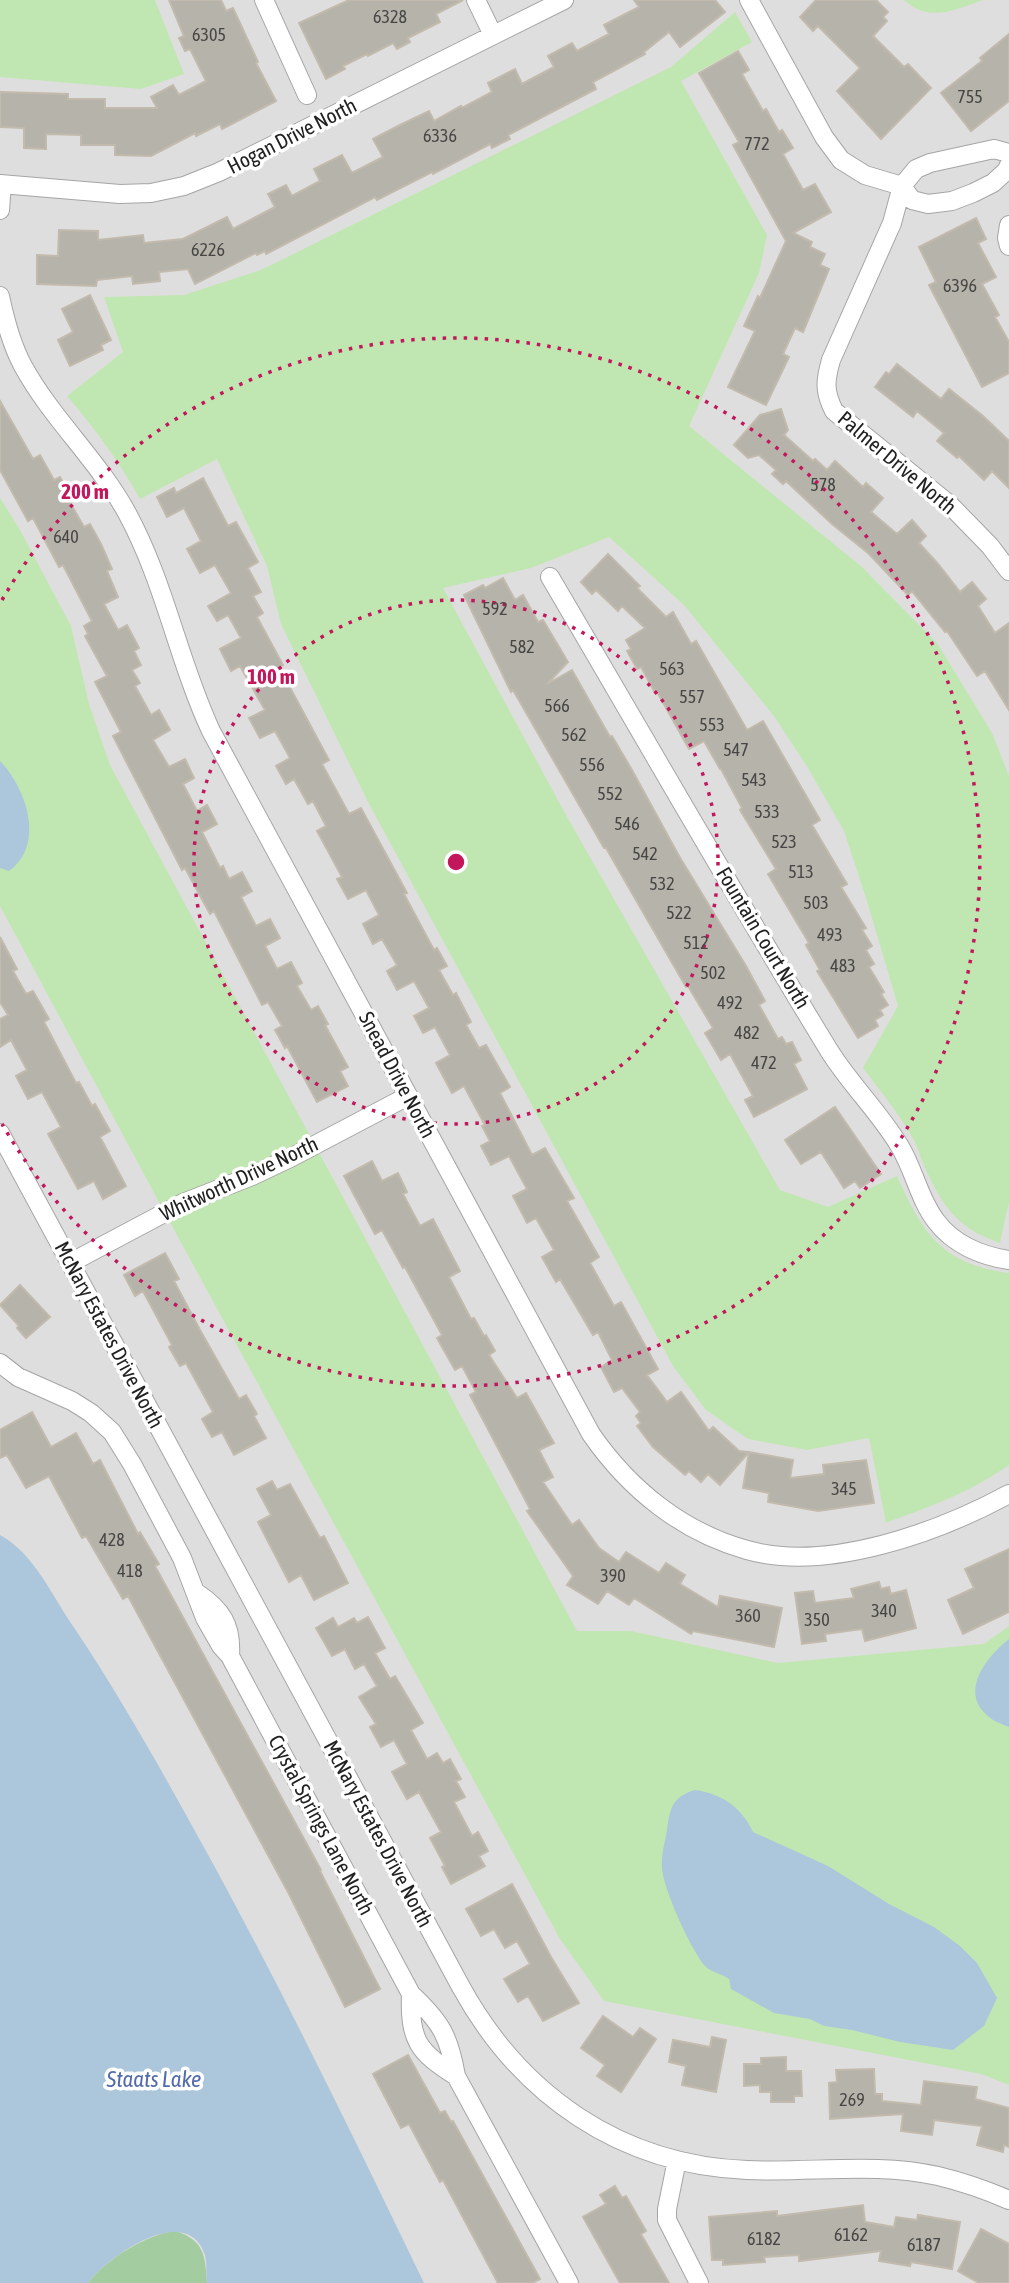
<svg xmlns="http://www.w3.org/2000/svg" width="1009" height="2283" viewBox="0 0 1009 2283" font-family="'Asap Condensed',sans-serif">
<rect width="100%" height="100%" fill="#f1f0e9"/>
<!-- residential -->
<path fill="#dfdede" d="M0,0H1009V2283H0Z"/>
<!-- grass -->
<path fill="#c0e7b2" d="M0,0H155L184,74L141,89L0,77Z
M904,0H983C955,10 929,23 904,0Z
M735,12L752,42L681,81L767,235L759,273L689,426L862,567L937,643L992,733L1009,776V1202L1000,1243C962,1230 945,1211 928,1174C923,1165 920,1154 916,1144C902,1117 881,1092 863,1068L898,1006L866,898L844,831L808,768L774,716L684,605L609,537L531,568L443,588L566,815L780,1190L828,1207L897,1176C923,1234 942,1264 1009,1273V1465C969,1493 931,1506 886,1523L869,1438L807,1450L748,1439L706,1410L673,1366L368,802L281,624L267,566L217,459L140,499C119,461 95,429 67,396L123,352L104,297L184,295L261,270L671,67Z
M0,498L19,528L71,626L89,704L110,765L577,1631H631L778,1663L984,1644L1009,1626V2085L981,2074L604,2001L560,1939L153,1191L0,906Z"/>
<!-- forest -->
<path fill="#a3cda0" d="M176,2231C205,2241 205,2256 207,2283H88C106,2259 147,2234 176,2231Z"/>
<!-- water -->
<path fill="#acc6db" d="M0,761C26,788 46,844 9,871L0,868Z
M0,1535C35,1554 53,1598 75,1629C127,1707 172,1789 217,1871C290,2006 357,2144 424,2283H207C206,2275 207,2264 205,2255C187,2201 108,2256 88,2283H0Z
M1009,1639V1727C1002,1724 995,1722 989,1717C958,1693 986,1657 1009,1639Z
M695,1790C723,1794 742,1808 753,1832L828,1866L889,1904L934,1927L960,1946L977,1963L997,1998L984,2026L953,2050L900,2042L852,2030L824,2026L810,2019L774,2013L731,1989L729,1979C722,1974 709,1971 705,1966C691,1950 663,1889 662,1868C661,1855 665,1842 667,1830C670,1808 672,1797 695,1790Z"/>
<!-- building -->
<path fill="#b6b3ab" stroke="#c2baac" stroke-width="2" d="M169,0H221L226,11L233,8L258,62L256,63L276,101L222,129L220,124L196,136L195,133L151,156L115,155V145H81V135L46,134V149L24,148V128L0,127V92L68,94V99H105V108H157L151,97L173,85L179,95L206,81L190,49L185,51L179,38L184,36Z
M349,0H463L436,14L440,22L408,38L410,42L397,49L393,43L368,56L367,54L343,66L345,69L326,79L299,23Z
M634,0H715L725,12L680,47L669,32L644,52L645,54L593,82L596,89L508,135L510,139L492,148L490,144L433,174L432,172L377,200L375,197L266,254L265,251L257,255L256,253L195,284L188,269L159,272L160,281L133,284L132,276L97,280L96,286L37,284V255L58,256L59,230L98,231V240L143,235L144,243L183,239L227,217L233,229L275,207L268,194L286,185L292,196L320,181L314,169L342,155L352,173L383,157L373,139L400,125L429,111L434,121L461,106L462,108L492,92L488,83L515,69L522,84L554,67L548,56L572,43L577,51L609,34L604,25L639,7Z
M816,0H876L888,12L883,17L887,21L873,36L904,67L908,64L931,88L881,139L837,91L860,68L818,26L813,31L800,17Z
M1009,34V101L971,131L941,93L982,61L980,58Z
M738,51L749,70L742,74L763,111L766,109L779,132L782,130L793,148L783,154L803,190L815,184L831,212L793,233L812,242L810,247L825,254L820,265L829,269L803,332L795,328L783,354L789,357L766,405L728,387L755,331L744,326L758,296L760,298L786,241L733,145L739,142L699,73Z
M976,218L986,239L978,243L996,277L982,284L999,315L995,317L1009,342V373L982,387L929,285L936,282L919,247Z
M90,295L111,340L101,345L103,350L70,366L58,340L73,332L62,309Z
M897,364L941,399L949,389L983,416L1009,441V488L992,471L984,480L959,456L957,458L937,441L944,433L917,411L913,417L875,387L886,372L889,374Z
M0,401L33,459L40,455L54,480L60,477L71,497L68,499L84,527L90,524L101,544L112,569L107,571L118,597L104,604L118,630L127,625L139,648L134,651L141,665L132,670L140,683L135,686L151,715L159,710L170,730L153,740L169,767L185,759L194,778L183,784L197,811L207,805L217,824L202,832L220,868L223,866L229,879L242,872L252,891L241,897L256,926L270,919L280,938L265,946L277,969L291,962L302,983L297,986L311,1010L318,1006L328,1024L325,1025L348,1067L340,1071L348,1086L317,1102L287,1046L285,1048L275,1030L282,1026L268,1002L262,1005L214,911L210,914L185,868L182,870L113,736L121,732L95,682L107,676L85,636L88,634L84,626L92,621L63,565L59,567L33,518L28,521L0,470Z
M781,409L788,430L784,435L813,461L815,459L827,470L835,461L863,487L866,483L883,498L871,512L897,534L912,520L926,536L919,543L939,565L960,592L972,582L986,599L978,606L995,633L1009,623V710L985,671L977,676L947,631L945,632L912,591L908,595L868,553L832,524L786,481L783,484L772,474L776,470L759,455L748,458L734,445L760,415Z
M203,478L228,526L236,522L258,562L248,568L261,592L253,596L263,613L257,617L283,665L279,667L329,760L322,764L349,814L361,808L407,893L404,894L434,950L437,948L447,966L439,970L453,995L456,993L471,1022L466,1025L479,1048L486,1045L510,1087L500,1093L532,1155L545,1148L574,1198L567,1201L599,1257L590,1263L614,1306L621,1302L658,1369L647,1375L667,1402L681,1392L709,1431L713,1427L739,1451L749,1452L720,1485L708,1474L701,1482L689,1471L685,1475L653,1447L637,1426L641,1423L636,1416L640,1412L622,1388L614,1392L601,1367L612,1360L598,1332L593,1335L560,1279L556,1282L542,1257L554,1250L536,1218L527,1223L513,1196L527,1189L509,1156L491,1165L481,1146L490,1141L482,1126L485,1125L464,1086L452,1093L436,1063L450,1055L435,1027L423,1033L414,1016L429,1008L414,981L397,990L387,971L397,965L382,939L373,944L363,924L379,915L366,890L348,899L337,879L342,877L317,831L326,826L313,801L308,804L294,779L286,784L276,766L290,758L275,731L260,738L249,718L265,710L240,666L231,671L220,649L241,638L228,615L217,621L208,606L231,593L215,565L200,573L187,549L201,541L184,508L167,517L157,497L174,488L176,493Z
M608,554L640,586L637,588L666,617L673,612L691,644L696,641L747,730L763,721L820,820L812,825L847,884L841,887L866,928L862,930L872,946L866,950L874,964L869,967L884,992L881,994L888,1005L880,1010L883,1015L875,1020L878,1026L858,1038L817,971L820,970L806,945L809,943L768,874L776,869L740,810L742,808L721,769H720L704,741L689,749L656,690L654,691L641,667L637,669L627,651L631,649L626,640L645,628L622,606L618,611L596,590L592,594L581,582Z
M503,578L515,600L523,595L538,622L543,620L568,662L547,684L572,670L610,737L612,736L632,770L679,856L746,966L765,1001L759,1005L778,1039L782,1037L786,1044L792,1042L801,1060L794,1064L807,1089L754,1117L745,1100L753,1096L730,1054L721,1060L705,1033L713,1028L688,986L686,987L606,848H604L513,690L511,692L464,595L483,585L485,588Z
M0,937L17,969L13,971L26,994L33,991L49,1019L44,1022L76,1083L79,1082L92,1106L95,1104L110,1131L100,1137L126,1186L103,1199L94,1181L78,1189L48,1134L61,1127L42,1092L28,1099L16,1076L27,1070L11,1040L0,1047V1019L8,1015L0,1002Z
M835,1107L881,1174L860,1188L855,1181L844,1188L821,1152L801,1164L785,1140Z
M372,1161L382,1181L398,1173L407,1192L403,1194L420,1226L433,1219L460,1271L449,1277L471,1319L474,1318L484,1336L486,1335L495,1351L489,1355L517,1398L526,1393L554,1443L539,1450L553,1477L543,1482L572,1525L579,1520L599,1548L619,1562L626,1552L659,1573L666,1563L685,1575L680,1584L718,1607L720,1596L782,1608L774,1647L693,1631L691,1634L634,1598L629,1605L607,1591L598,1604L567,1585L573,1576L527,1511L530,1509L470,1395L476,1392L462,1366L455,1370L437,1338L442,1335L405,1267L403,1268L382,1230L375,1234L344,1176Z
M165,1253L179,1279L174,1281L200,1330L239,1399L246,1395L257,1414L254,1416L266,1438L234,1455L222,1432L212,1437L202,1419L213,1412L186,1363L180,1366L169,1347L172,1345L143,1291L135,1296L124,1275Z
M20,1285L50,1317L26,1338L17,1328L19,1326L0,1305Z
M32,1412L51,1447L76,1433L93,1464L100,1460L138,1534L140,1532L159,1564L155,1566L321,1870L320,1871L380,1989L345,2007L289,1894L128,1596L123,1599L86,1536L82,1538L49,1476L26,1488L7,1455L0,1458V1430Z
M749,1452L793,1460L790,1478L824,1474L823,1465L866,1460L874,1503L818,1511L768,1502L769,1493L743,1488Z
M272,1481L277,1490L290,1484L320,1538L324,1536L348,1583L314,1600L301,1575L289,1582L258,1522L271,1515L257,1489Z
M1009,1549V1612L963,1634L948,1600L974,1588L965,1569Z
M879,1582L881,1589L889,1587L891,1594L906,1590L916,1628L865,1641L862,1629L825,1634L826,1641L802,1644L795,1593L813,1591L815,1603L854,1598L851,1589Z
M368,1617L385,1648L375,1653L390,1679L395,1676L423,1723L411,1730L427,1759L437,1753L443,1763L450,1759L461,1779L456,1781L465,1797L454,1802L472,1836L478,1832L488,1851L479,1856L485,1866L451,1884L442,1867L445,1866L430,1838L441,1832L419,1792L407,1799L392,1772L407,1764L394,1740L381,1747L370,1727L376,1724L359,1697L377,1686L364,1664L355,1669L345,1649L332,1656L316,1628L333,1618L338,1627L354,1618L357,1623Z
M512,1884L551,1957L579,2003L543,2021L528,1996L518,2002L504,1979L530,1964L517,1941L505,1948L494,1929L481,1936L466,1909Z
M603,2016L633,2037L640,2028L656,2039L621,2092L597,2076L605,2065L581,2048Z
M712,2037L726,2040L716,2092L682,2085L686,2066L669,2062L673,2040L710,2047Z
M408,2055L440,2113L445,2111L451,2122L453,2121L540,2279L532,2283H498L443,2180L440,2182L409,2124L401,2128L373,2074Z
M786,2057V2071H801L802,2096H794V2102H771V2092H760V2085L744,2086V2064H761V2058Z
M874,2069L875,2094H882V2101L921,2105L924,2081L977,2087L975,2099L1009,2108V2147L1004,2145L1003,2152L977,2145L982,2126L934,2120L932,2135L901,2131L903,2114L830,2119L829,2083L837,2082L836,2070Z
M615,2186L622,2198L626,2196L646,2231L641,2234L669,2283H620L583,2217L606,2204L600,2195Z
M863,2205L865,2222L894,2227L896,2217L917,2220L918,2215L960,2222L952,2269L911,2262L910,2266L879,2261L881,2251L799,2261V2255L764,2257L765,2262L723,2265V2260H712L709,2217L777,2211V2216Z
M981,2229L1009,2244V2283H979L958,2271Z"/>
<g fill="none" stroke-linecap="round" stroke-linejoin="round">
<!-- minor casing -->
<g stroke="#a5a5a5" stroke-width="20">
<path id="minor" d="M264,0L307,95
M476,0L493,35
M749,0L824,137L841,160L865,175L902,186L912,200L928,204L952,201L973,193L993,183L1007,170L1009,165
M1009,153L994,149L930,163L916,169L902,186L892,223L831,360C825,381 824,391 834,411L950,505L990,546L1009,571
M0,184L120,194L151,193L184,186L219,172L564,0
M0,210L2,184
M1009,225L1007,238L1009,246
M0,296C5,320 11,344 23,366C52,419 98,460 127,513C165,583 178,660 211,731L591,1434C629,1489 682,1532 747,1550C827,1573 939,1532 1009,1494
M550,577C643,735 734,895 830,1052C851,1085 879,1112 899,1145C914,1169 919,1199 936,1221C953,1244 981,1256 1009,1260
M0,1133L461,1987C521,2096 621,2165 747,2170C811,2173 876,2162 938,2176C963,2182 986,2190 1009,2200
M70,1263L183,1203L252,1176L292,1157L408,1096
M0,1363L18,1377L72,1401L91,1413L112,1432L132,1464L182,1558L205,1618L221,1646L230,1656L411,1994C441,2022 449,2036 456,2076L569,2283
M197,1593C222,1610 232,1625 230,1656
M411,1994C409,2040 419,2053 456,2076
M677,2160L667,2209V2220L699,2283"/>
</g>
<!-- minor -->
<use href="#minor" stroke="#fff" stroke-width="18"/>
</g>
<!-- distance rings -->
<g fill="none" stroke="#c2185b" stroke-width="3.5" stroke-dasharray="3.5 7">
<circle cx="456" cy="862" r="262"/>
<path d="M2 600A524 524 0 1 1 2 1124"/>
</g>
<g text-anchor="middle" stroke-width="7" stroke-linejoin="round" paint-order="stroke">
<!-- number labels -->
<g font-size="18" fill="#464644">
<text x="390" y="23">6328</text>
<text x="209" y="41">6305</text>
<text x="970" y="103">755</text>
<text x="440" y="142">6336</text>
<text x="757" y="150">772</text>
<text x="208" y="256">6226</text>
<text x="960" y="292">6396</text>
<text x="823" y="491">578</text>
<text x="66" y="543">640</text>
<text x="495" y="615">592</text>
<text x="522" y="653">582</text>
<text x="672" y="675">563</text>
<text x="692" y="703">557</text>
<text x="557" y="712">566</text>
<text x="712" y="731">553</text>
<text x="574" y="741">562</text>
<text x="736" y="756">547</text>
<text x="592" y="771">556</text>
<text x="754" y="786">543</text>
<text x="610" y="800">552</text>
<text x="767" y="818">533</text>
<text x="627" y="830">546</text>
<text x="784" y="848">523</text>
<text x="645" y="860">542</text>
<text x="801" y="878">513</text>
<text x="662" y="890">532</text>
<text x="816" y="909">503</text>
<text x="679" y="919">522</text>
<text x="830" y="941">493</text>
<text x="696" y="949">512</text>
<text x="843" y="972">483</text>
<text x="713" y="979">502</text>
<text x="730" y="1009">492</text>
<text x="747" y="1039">482</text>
<text x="764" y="1069">472</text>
<text x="844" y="1495">345</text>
<text x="112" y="1546">428</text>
<text x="130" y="1577">418</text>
<text x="613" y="1582">390</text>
<text x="884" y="1617">340</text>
<text x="748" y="1622">360</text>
<text x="817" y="1626">350</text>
<text x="852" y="2106">269</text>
<text x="851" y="2241">6162</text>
<text x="764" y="2245">6182</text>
<text x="924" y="2251">6187</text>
</g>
<!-- street labels -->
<g font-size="21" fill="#212121" stroke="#fff">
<text transform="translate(292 136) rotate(-27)" y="7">Hogan Drive North</text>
<text transform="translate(897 463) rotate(40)" y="7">Palmer Drive North</text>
<text transform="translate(763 938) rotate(59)" y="7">Fountain Court North</text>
<text transform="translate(397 1075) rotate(62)" y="7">Snead Drive North</text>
<text transform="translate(239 1179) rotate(-25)" y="7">Whitworth Drive North</text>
<text transform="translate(109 1335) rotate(62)" y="7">McNary Estates Drive North</text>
<text transform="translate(321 1825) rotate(62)" y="7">Crystal Springs Lane North</text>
<text transform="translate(378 1834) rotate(62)" y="7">McNary Estates Drive North</text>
</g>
<!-- water labels -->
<g font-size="23" font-style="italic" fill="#526bac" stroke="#fff">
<text x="154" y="2087">Staats Lake</text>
</g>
</g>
<circle cx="456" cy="862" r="10" fill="#c2185b" stroke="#fff" stroke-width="3.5"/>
<g font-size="21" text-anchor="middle" font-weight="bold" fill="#c2185b" stroke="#fff" stroke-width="7" stroke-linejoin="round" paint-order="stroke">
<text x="85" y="499">200 m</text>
<text x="271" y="684">100 m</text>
</g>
</svg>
